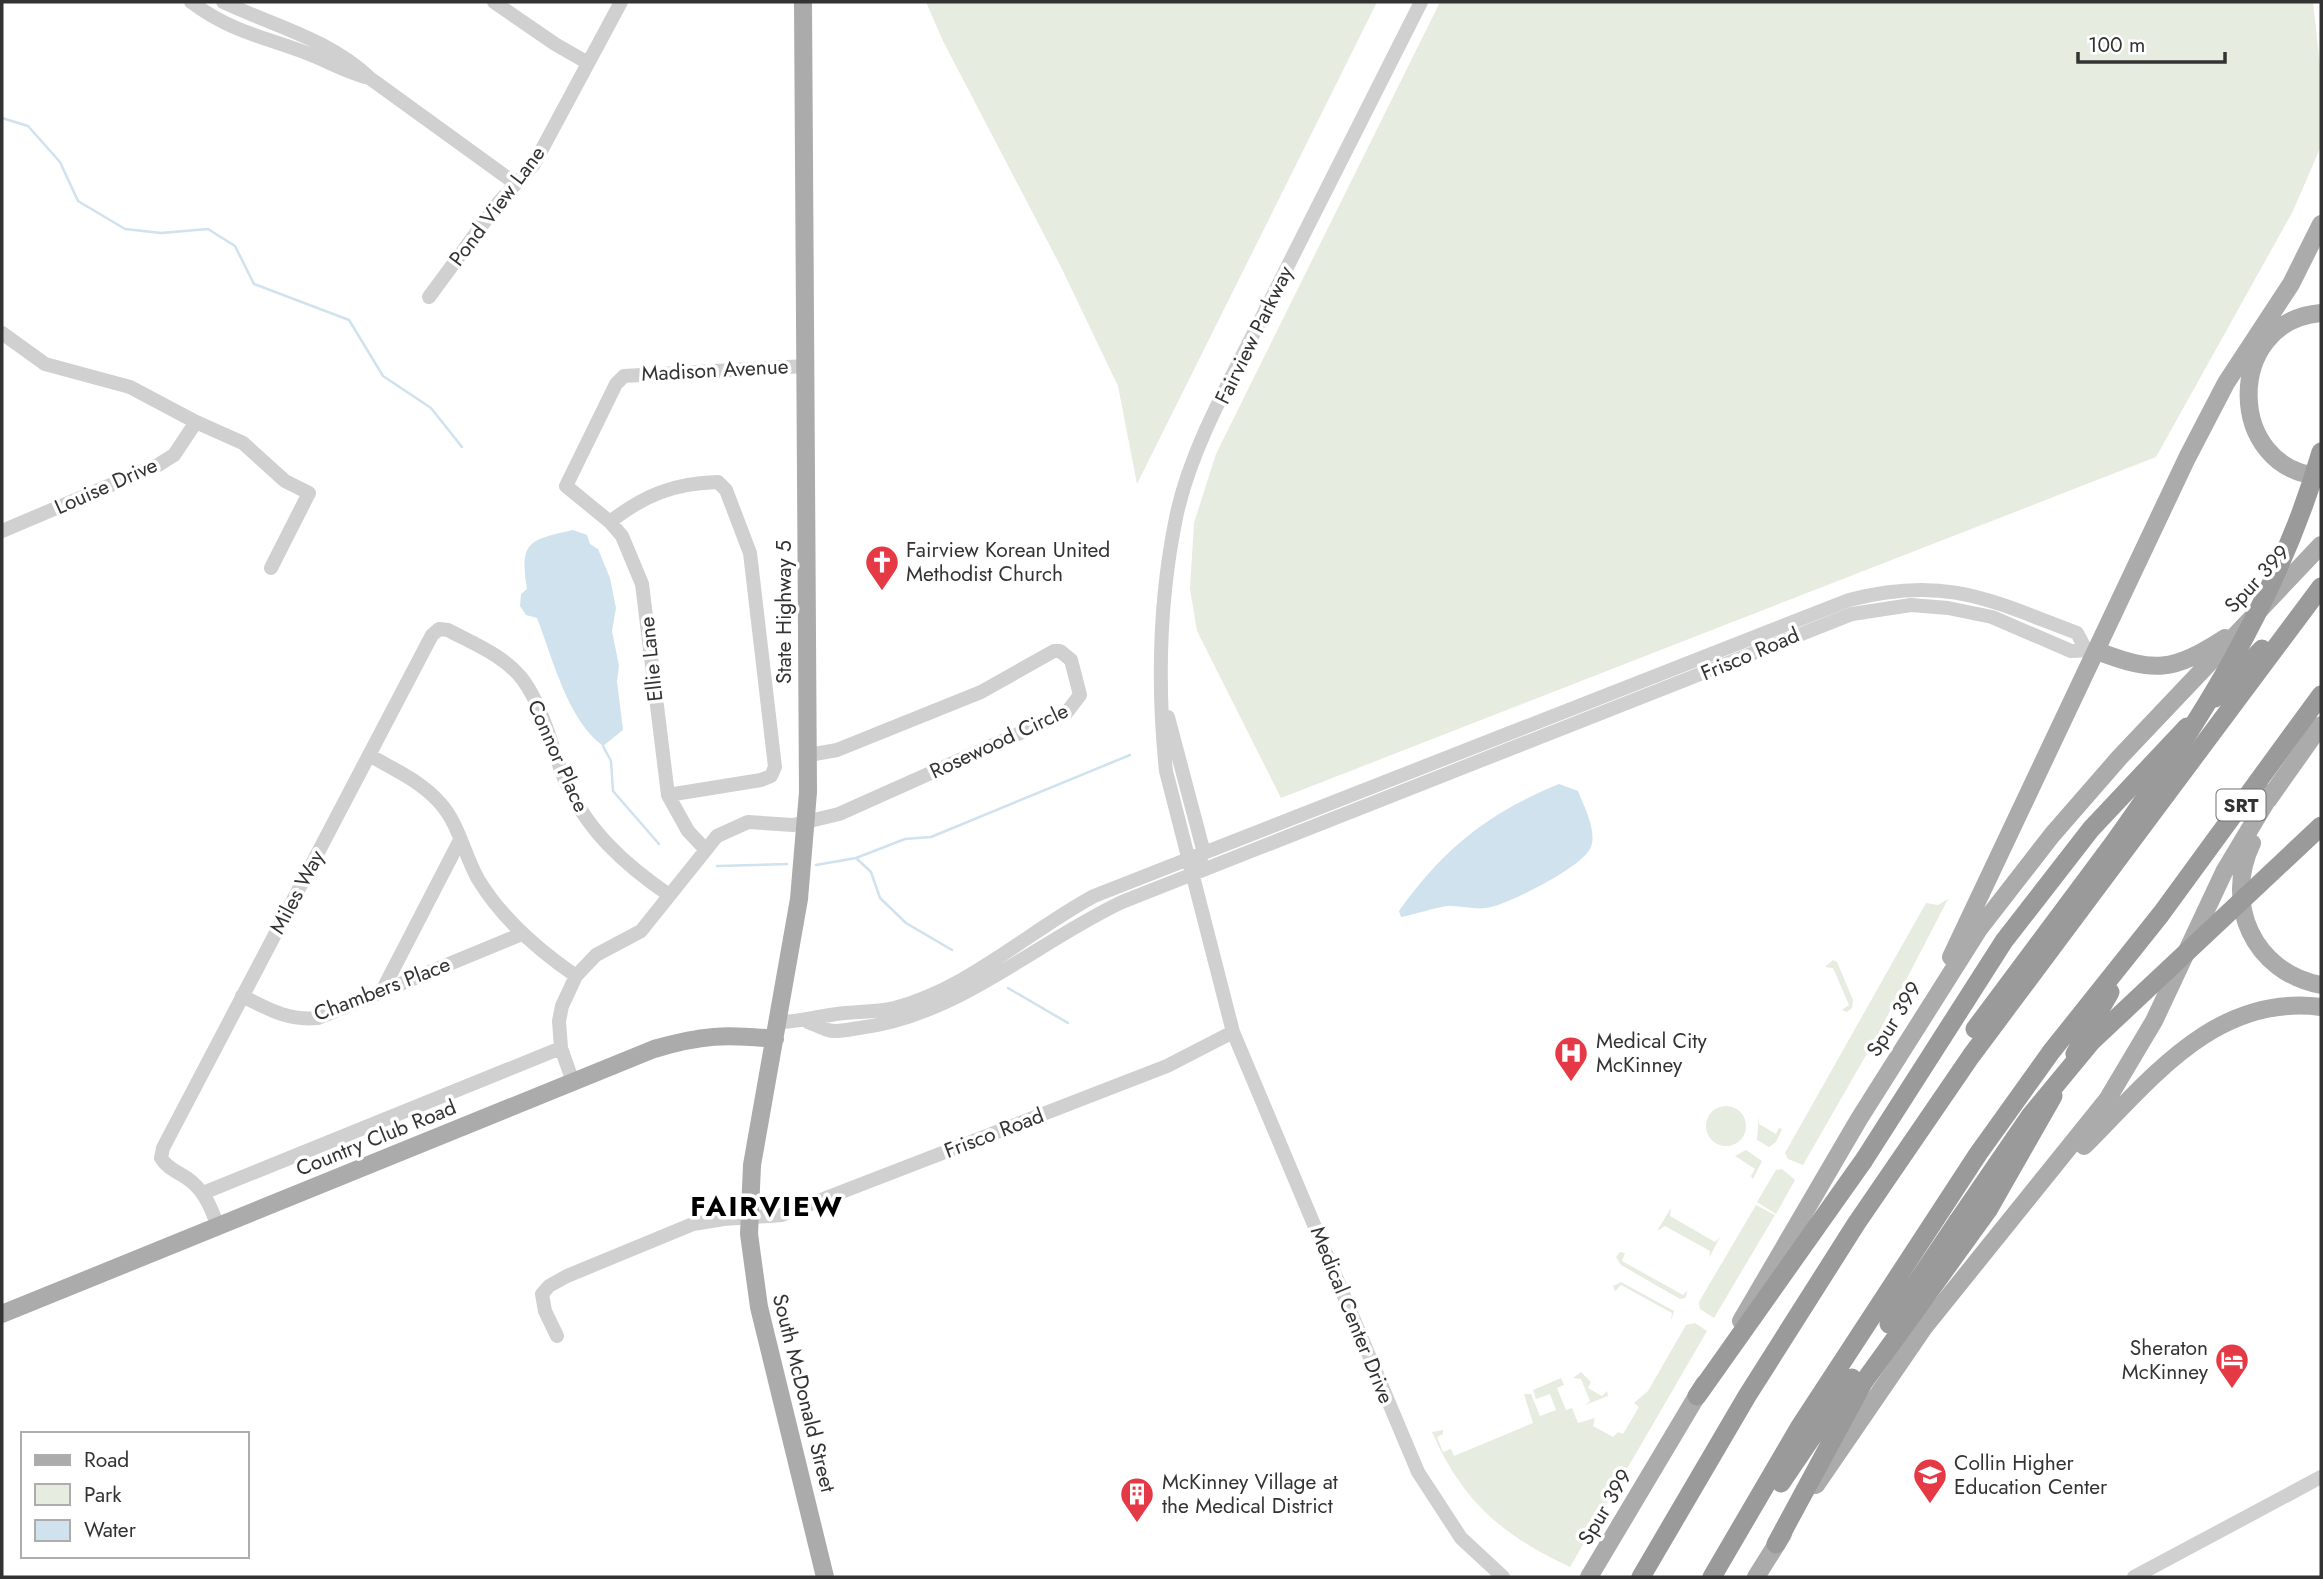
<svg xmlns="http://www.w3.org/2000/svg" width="2323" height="1579" viewBox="0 0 2323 1579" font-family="Jost,sans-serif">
<rect width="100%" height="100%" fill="#fff"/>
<!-- green -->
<path fill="#e6ecdf" d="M926,2H1377L1137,484L1118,386L1062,269L943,41Z
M1440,2H2313L2321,75V146L2293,211L2156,457L1281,798L1197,631L1190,589L1194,523L1216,454Z
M1948,899L1877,1036L1803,1165L1788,1159L1785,1153L1926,903L1938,905Z
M1833,960L1837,962L1853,1000L1852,1008L1847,1012L1842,1010L1849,1005L1833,968L1825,967Z
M1706 1126a20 20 0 1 1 40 0a20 20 0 1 1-40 0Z
M1759,1116V1124L1776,1134L1779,1128L1782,1129L1776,1142L1769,1147L1757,1140Z
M1746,1150L1762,1161L1753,1179L1751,1176L1755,1169L1735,1156Z
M1782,1169L1795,1180L1776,1214L1757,1202L1776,1170Z
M1756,1205L1775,1215L1714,1318L1700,1309L1699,1302Z
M1671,1208L1670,1216L1715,1242L1720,1237L1709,1258L1710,1251L1665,1226L1657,1231Z
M1620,1252L1625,1253L1622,1261L1683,1295L1688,1290L1685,1298L1680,1299L1621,1265L1616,1257Z
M1621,1282L1674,1311L1671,1321L1672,1313L1621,1285L1615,1291L1613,1286Z
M1695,1323L1707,1331L1570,1567C1503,1536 1462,1501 1432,1432L1443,1430V1434L1437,1437L1443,1452L1451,1449L1454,1456L1533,1423L1524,1394H1531L1540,1416L1556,1410L1550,1394L1536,1399L1533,1390L1561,1378L1564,1385L1557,1388L1566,1410L1572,1408L1578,1423L1595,1418L1593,1426L1613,1437L1618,1432L1623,1434L1639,1407L1634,1403L1648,1391L1686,1325Z
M1581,1372L1591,1382L1588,1388L1602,1396L1607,1391L1608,1396L1585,1405L1590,1401L1581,1379L1573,1378Z"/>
<!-- water -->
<path fill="#cfe2ee" d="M573,530L587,535L590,544L598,549L610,578L616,608L612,631L619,666L617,681L623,730L603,746C567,719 553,659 537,618L526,615L520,606L521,594L527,589C519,541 529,540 573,530Z
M1559,784L1578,791C1584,807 1597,830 1591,847C1583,867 1512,902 1491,907C1476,911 1462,905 1448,906C1432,908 1417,914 1401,917L1399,911C1443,849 1488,813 1559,784Z"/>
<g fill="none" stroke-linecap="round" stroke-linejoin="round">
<!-- stream -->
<path stroke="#cfe2ee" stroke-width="2.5" d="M2,118L28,126L60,162L78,201L125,229L161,233L208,229L235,246L254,284L349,320L383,376L431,408L462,447
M603,746L611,761L613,791L659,844
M856,858L905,839L931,837L1130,755
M816,865L856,858L871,872L880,898L906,923L952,950
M717,866L787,864
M1008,988L1068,1023"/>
<!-- minor -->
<path stroke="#d0d0d0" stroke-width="14" d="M191,2C234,34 267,37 314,56C333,64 349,73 369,78
M223,2C274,26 329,39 371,79L516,184
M494,2L555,44L588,63
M1421,2C1370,105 1318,207 1266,309C1234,374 1193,442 1177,513C1159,598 1157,685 1166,771L1233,1032L1418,1472L1461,1538L1503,1577
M429,297L499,202L534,164L621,2
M2,333L45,364L130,387L196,422L243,443L285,481L309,493L271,568
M610,522C644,495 675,483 718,482L726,490L750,553L775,767L771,776L761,780L668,795
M2,531L158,465L174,455L196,422
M1168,717L1204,853L1200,859
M369,755C393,769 421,781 440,803C459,824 464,854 478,879C502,919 538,950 576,976
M705,849L688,831L668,795L642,584L622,536L610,522L566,486L616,384L624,376L806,366
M382,991L460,840
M242,996C268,1009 288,1021 318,1018L522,934
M778,1022C798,1022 811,1018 830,1015C851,1011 873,1013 894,1008C968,989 1029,931 1094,896L1849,600C1945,575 1990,600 2077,633L2085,648
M808,1022C814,1024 821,1028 828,1030C837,1033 850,1029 859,1028C958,1016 1035,943 1122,902L1852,614L1911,605L1948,608L1992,617L2071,651L2092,650
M573,1082L561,1048L559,1021L562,1006L576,976L596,955L641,931L717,836L748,822L793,825L839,814L1067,712L1080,695L1071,660L1060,651H1054L981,692L837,750L809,755
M203,1193L561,1048
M218,1227C212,1210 206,1194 192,1182C182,1173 168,1170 161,1158L163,1148L432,635L439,629L448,630C474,644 505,656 523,680C544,709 551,746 564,778C586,830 624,864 669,895
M557,1336L545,1311L542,1294L549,1286L567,1276L693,1224L724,1219L782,1215L1167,1066L1233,1032
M2134,1577L2321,1477"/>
<!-- major -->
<path stroke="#ababab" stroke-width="18" d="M803,2L808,792L799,899L752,1165L749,1234L759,1307L825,1577
M2321,313C2223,321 2226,471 2321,476
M2097,651C2155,673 2172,672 2225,638
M2268,800L2321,725
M2252,843C2223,903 2253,972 2321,985
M1951,957L2187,458L2226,383L2291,284L2321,224
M2084,1146C2151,1079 2216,993 2321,1007
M2,1314L654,1049C702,1035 725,1034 775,1039
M1741,1321L1859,1119L1979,929L2052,835L2119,758L2321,545
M1816,1485L1925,1326L2107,1100L2154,1021L2224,872L2272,792
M1589,1577L1704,1384
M1756,1577L1783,1534"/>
<!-- highway -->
<path stroke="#9a9a9a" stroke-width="19" d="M2215,698L2262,649
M1975,1029L2110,848
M2075,1054L2110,992
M1889,1324L1958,1221
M1697,1396L1864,1160L2004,941L2091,829L2187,727
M1781,1483L1852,1378
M1776,1544L1863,1383L1988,1210L2053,1096
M1641,1577L1747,1396L1856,1224L1971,1056L2321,587
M1712,1577L1799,1428L1978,1154L2051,1052L2161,914L2321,695"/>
<!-- highway-bridge -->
<path stroke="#9a9a9a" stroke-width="19" d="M2110,848C2198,726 2279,598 2321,452
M1958,1221L2030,1116L2092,1041L2321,826"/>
</g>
<!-- icons -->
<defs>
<g id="church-pin" transform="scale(1.75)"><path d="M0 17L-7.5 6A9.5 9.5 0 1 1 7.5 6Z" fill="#e63946" stroke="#fff"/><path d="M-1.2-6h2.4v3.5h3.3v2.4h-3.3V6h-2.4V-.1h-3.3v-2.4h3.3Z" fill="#fff"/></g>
<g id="hospital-pin" transform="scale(1.75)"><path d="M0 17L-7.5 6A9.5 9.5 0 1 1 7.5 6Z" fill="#e63946" stroke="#fff"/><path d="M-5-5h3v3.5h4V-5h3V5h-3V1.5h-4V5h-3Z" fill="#fff"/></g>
<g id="hotel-pin" transform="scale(1.75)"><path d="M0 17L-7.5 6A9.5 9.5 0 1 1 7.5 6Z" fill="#e63946" stroke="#fff"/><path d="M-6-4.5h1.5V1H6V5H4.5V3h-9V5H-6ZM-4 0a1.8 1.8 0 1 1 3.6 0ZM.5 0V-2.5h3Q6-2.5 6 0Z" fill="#fff"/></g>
<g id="university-pin" transform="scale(1.75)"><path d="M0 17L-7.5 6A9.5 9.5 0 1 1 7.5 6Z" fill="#e63946" stroke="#fff"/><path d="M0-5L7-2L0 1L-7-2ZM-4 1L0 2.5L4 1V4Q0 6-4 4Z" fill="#fff"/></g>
<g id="building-pin" transform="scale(1.75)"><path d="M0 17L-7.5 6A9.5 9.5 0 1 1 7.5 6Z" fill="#e63946" stroke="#fff"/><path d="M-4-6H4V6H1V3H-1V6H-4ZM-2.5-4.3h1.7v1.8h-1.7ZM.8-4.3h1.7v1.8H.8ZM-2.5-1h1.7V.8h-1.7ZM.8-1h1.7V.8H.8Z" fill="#fff"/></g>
</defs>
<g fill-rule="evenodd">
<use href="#church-pin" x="882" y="562"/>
<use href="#hospital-pin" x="1571" y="1053"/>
<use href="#hotel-pin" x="2232" y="1360"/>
<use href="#university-pin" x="1930" y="1475"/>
<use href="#building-pin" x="1137" y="1494"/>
</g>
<g text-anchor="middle" stroke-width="7" stroke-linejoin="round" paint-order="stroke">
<!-- shield labels -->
<rect fill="#fff" stroke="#707070" stroke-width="2" x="2216.5" y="789.5" width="49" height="31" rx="5"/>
<g font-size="19" font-weight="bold" fill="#333">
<text x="2241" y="812">SRT</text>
</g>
<!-- street labels -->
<g font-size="21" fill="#333" stroke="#fff">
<text transform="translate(497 206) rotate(-53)" y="7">Pond View Lane</text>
<text transform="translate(1254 335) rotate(-64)" y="7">Fairview Parkway</text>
<text transform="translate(715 370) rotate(-3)" y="7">Madison Avenue</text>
<text transform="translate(106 486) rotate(-24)" y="7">Louise Drive</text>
<text transform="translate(2257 579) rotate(-47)" y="7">Spur 399</text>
<text transform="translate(784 612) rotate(-90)" y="7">State Highway 5</text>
<text transform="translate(1750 654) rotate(-23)" y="7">Frisco Road</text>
<text transform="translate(651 659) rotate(-96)" y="7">Ellie Lane</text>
<text transform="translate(999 741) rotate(-25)" y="7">Rosewood Circle</text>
<text transform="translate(558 756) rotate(66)" y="7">Connor Place</text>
<text transform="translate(297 892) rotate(-62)" y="7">Miles Way</text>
<text transform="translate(382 989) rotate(-21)" y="7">Chambers Place</text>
<text transform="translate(1894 1019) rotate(-58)" y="7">Spur 399</text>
<text transform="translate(994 1133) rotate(-21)" y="7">Frisco Road</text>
<text transform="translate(376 1138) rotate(-22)" y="7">Country Club Road</text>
<text transform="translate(1352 1315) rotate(68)" y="7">Medical Center Drive</text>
<text transform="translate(804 1393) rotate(76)" y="7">South McDonald Street</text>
<text transform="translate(1605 1507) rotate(-59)" y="7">Spur 399</text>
</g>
<!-- poi labels -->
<g font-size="21" fill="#333" stroke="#fff" text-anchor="start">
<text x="906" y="557">Fairview Korean United<tspan x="906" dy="24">Methodist Church</tspan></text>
<text x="1596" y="1048">Medical City<tspan x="1596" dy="24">McKinney</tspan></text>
<text x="2208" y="1355" text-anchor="end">Sheraton<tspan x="2208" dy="24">McKinney</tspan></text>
<text x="1954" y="1470">Collin Higher<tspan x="1954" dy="24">Education Center</tspan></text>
<text x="1162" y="1489">McKinney Village at<tspan x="1162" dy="24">the Medical District</tspan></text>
</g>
<!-- district labels -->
<g font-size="28" font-weight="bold" letter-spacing="2" fill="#000" stroke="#fff">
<text x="767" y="1216">FAIRVIEW</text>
</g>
</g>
<!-- border -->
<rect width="2323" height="1579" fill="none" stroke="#333333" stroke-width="7"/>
<!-- legend -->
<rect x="21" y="1432" width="228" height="126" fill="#ffffff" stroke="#adadad" stroke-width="2"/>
<rect x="35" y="1455" width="35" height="10" fill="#ababab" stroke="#adadad" stroke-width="2"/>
<text x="84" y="1467" font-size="21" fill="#333333">Road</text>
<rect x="35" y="1484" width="35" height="21" fill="#e6ecdf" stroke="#adadad" stroke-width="2"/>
<text x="84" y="1502" font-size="21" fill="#333333">Park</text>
<rect x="35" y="1520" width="35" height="21" fill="#cfe2ee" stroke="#adadad" stroke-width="2"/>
<text x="84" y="1537" font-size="21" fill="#333333">Water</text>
<!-- scale -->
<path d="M2078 52v10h147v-10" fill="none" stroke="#333333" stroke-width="3.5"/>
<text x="2088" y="52" font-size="21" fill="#333333" stroke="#ffffff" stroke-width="5" paint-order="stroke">100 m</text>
</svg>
